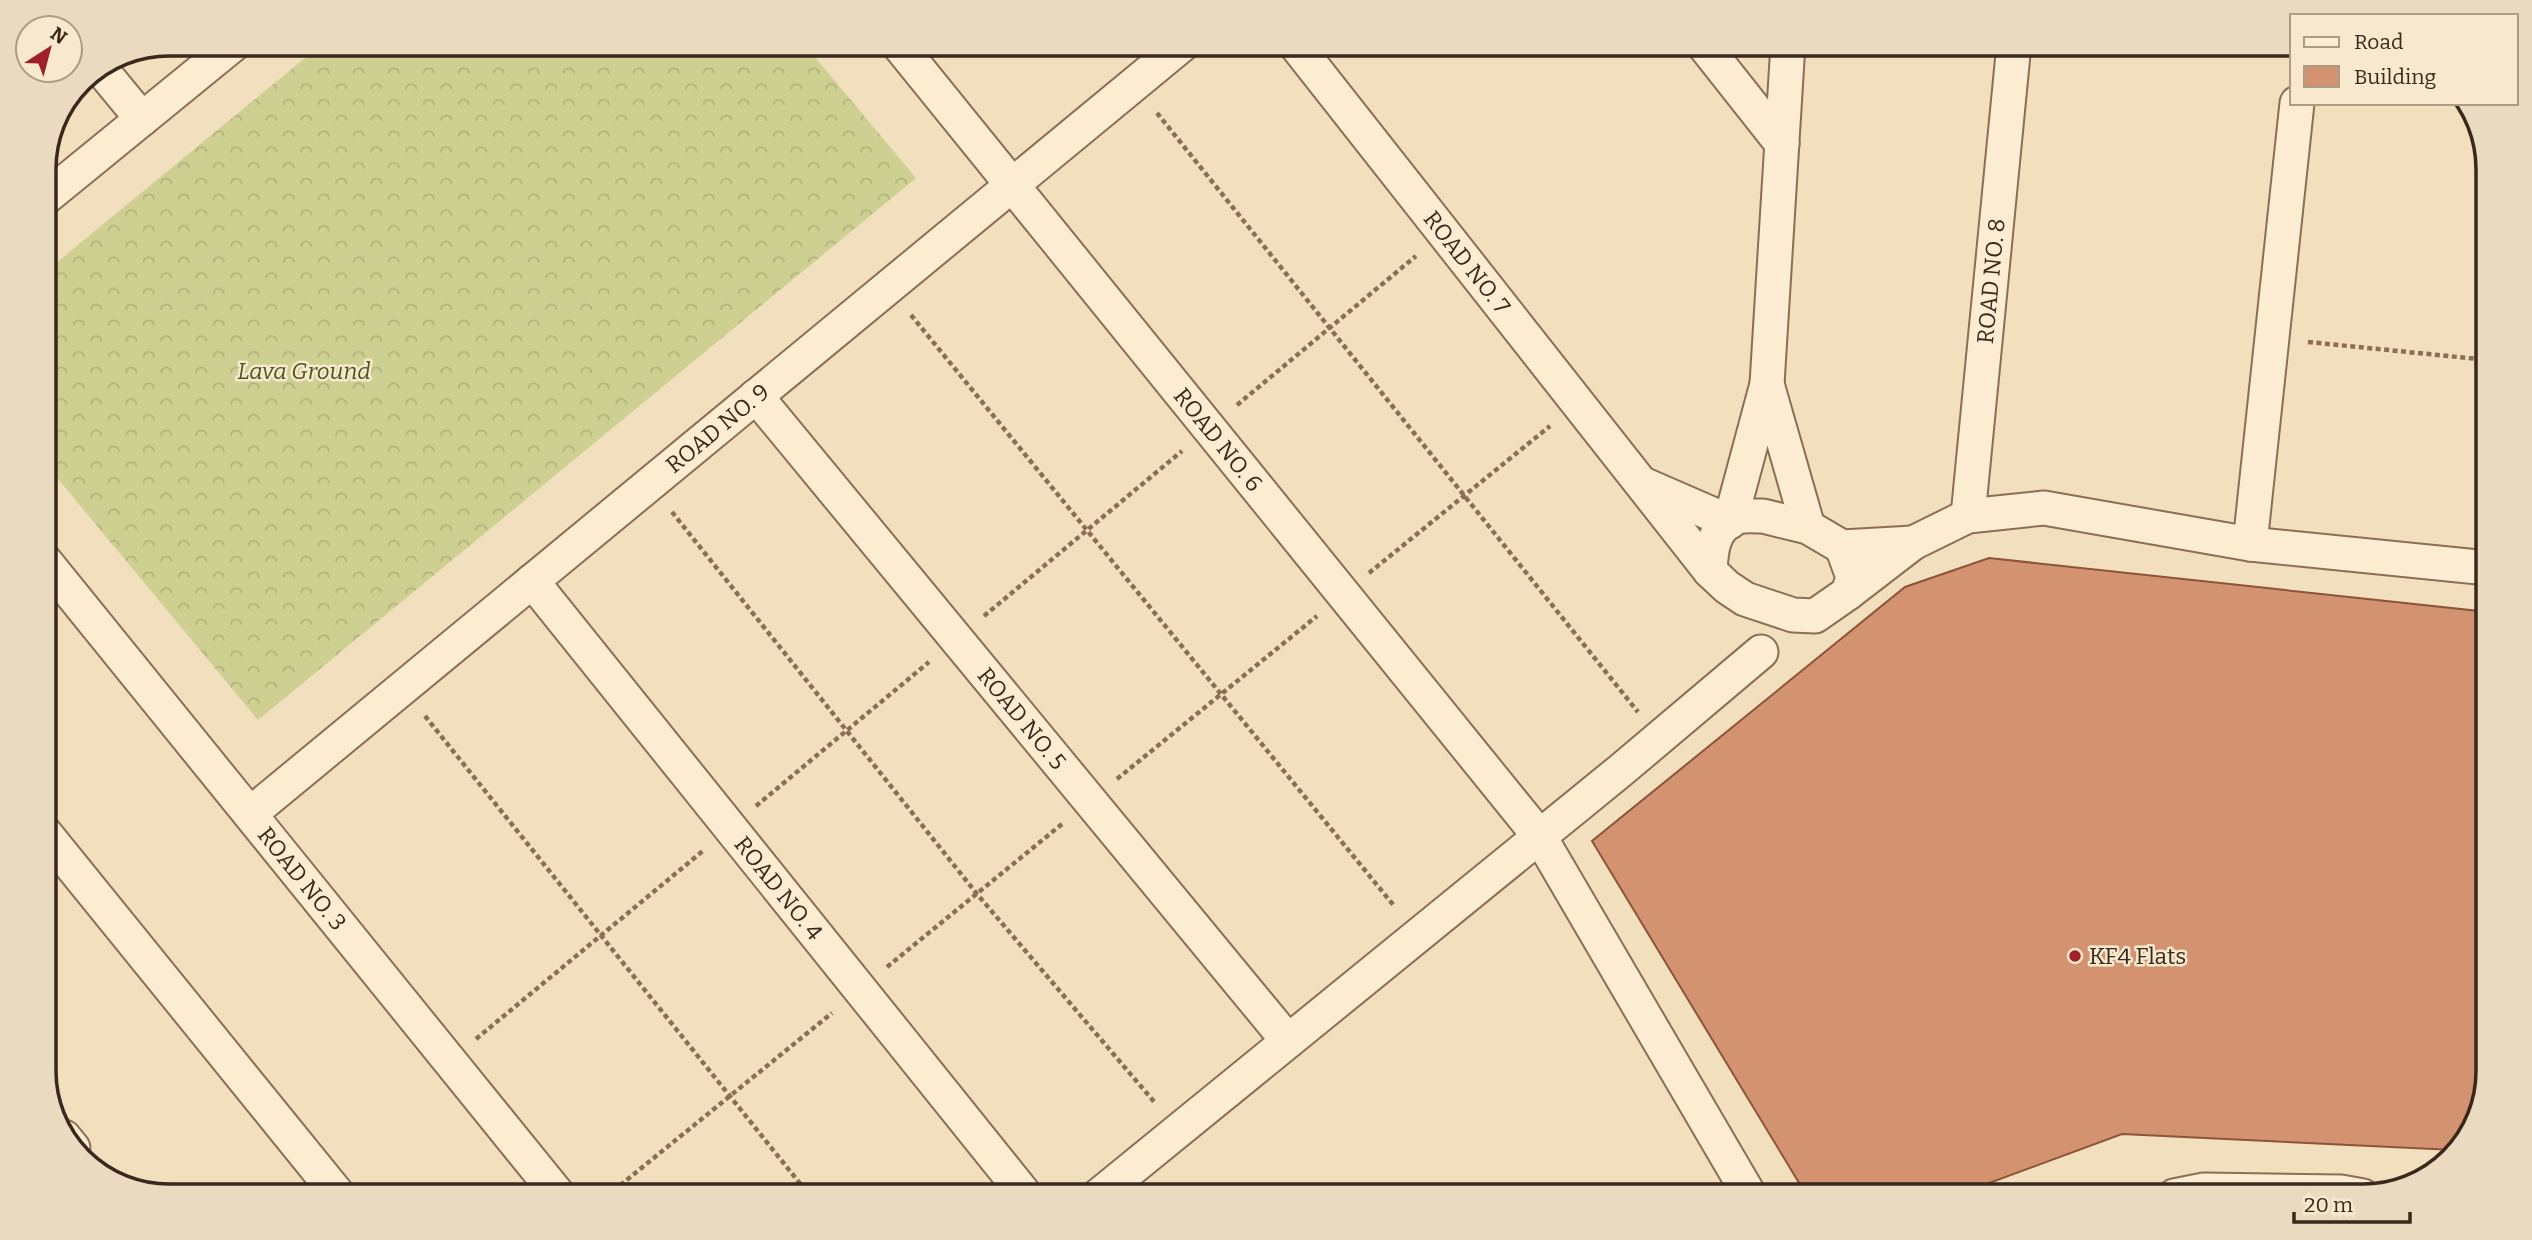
<svg xmlns="http://www.w3.org/2000/svg" width="2532" height="1240" viewBox="0 0 2532 1240" font-family="Bitter,serif">
<defs>
<pattern id="forest-crowns" width="20" height="18" patternUnits="userSpaceOnUse" patternTransform="scale(1.75)"><rect width="20" height="18" fill="#cdd091"/><path d="M2 6a3 3 0 1 1 6 0M12 15a3 3 0 1 1 6 0" fill="none" stroke="#b1b37c"/></pattern>
</defs>
<rect width="100%" height="100%" fill="#f1dfbd"/>
<!-- forest -->
<path fill="url(#forest-crowns)" d="M322,44H804L916,178L258,720L44,462V273Z"/>
<!-- building -->
<path fill="#d39370" stroke="#8c5439" stroke-width="2" d="M1989,558L2488,612V1071L2476,1126L2454,1150L2122,1134L1954,1196H1807L1592,841L1905,587Z"/>
<g fill="none" stroke-linecap="round" stroke-linejoin="round">
<!-- street casing -->
<g stroke="#8b6e55" stroke-width="37">
<g id="street">
<path id="s1" d="M898,44L1540,837L1750,1196"/>
<path id="s2" d="M1295,44L1710,571"/>
<path d="M1703,44L1782,144"/>
<path d="M100,68L142,119"/>
<path d="M44,199L234,44"/>
<path d="M1767,384L1788,44"/>
<path id="s3" d="M756,396L1288,1041"/>
<path d="M1645,485L1730,522L1767,384L1808,527"/>
<path d="M1763,516L1808,527L1842,547L1853,577L1848,593L1815,616L1793,615L1745,599L1727,587L1710,571C1711,550 1713,528 1735,518C1742,515 1755,516 1763,516Z"/>
<path id="s4" d="M1968,516L2014,44"/>
<path d="M1913,543L1968,516L2044,508L2250,544L2488,568"/>
<path d="M2250,544L2297,103"/>
<path d="M1842,547L1913,543L1848,593"/>
<path id="s5" d="M44,560L559,1196"/>
<path id="s6" d="M532,581L1026,1196"/>
<path id="s7" d="M250,814L1183,44"/>
<path d="M44,832L339,1196"/>
<path d="M64,1137L73,1148"/>
<path d="M1098,1196L1620,771L1761,652"/>
<path d="M2174,1196L2204,1190L2341,1192L2363,1196"/>
</g>
</g>
<!-- path -->
<path stroke="#8b6e55" stroke-width="4.5" stroke-dasharray="5 3.5" stroke-linecap="butt" d="M1102,44L1112,57
M1157,113L1638,712
M911,315L1395,907
M2308,342L2488,360
M1237,405L1416,256
M672,512L977,894L1156,1104
M1369,573L1550,426
M984,616L1182,451
M425,716L810,1196
M1117,779L1317,616
M756,806L929,662
M887,967L1062,824
M476,1039L704,850
M607,1196L832,1013"/>
<!-- street -->
<use href="#street" stroke="#fcecd1" stroke-width="33"/>
</g>
<!-- markers -->
<circle fill="#9f2029" stroke="#f8e9ce" stroke-width="2.5" cx="2075" cy="956" r="7"/>
<g text-anchor="middle" stroke-width="5" stroke-linejoin="round" paint-order="stroke">
<!-- street labels -->
<g font-size="23" fill="#39281b" stroke="#f8e9ce">
<text dy="8" stroke="none"><textPath href="#s2" startOffset="278">ROAD NO. 7</textPath></text>
<text dy="8" stroke="none"><textPath href="#s4" startOffset="236">ROAD NO. 8</textPath></text>
<text dy="8" stroke="none"><textPath href="#s7" startOffset="606">ROAD NO. 9</textPath></text>
<text dy="8" stroke="none"><textPath href="#s1" startOffset="509">ROAD NO. 6</textPath></text>
<text dy="8" stroke="none"><textPath href="#s3" startOffset="418">ROAD NO. 5</textPath></text>
<text dy="8" stroke="none"><textPath href="#s5" startOffset="410">ROAD NO. 3</textPath></text>
<text dy="8" stroke="none"><textPath href="#s6" startOffset="394">ROAD NO. 4</textPath></text>
</g>
<!-- park labels -->
<g font-size="23" font-style="italic" fill="#4d5720" stroke="#f8e9ce">
<text x="304" y="379">Lava Ground</text>
</g>
<!-- poi labels -->
<g font-size="23" fill="#39281b" stroke="#f8e9ce" text-anchor="start">
<text x="2089" y="964">KF4 Flats</text>
</g>
</g>
<!-- crop -->
<path d="M0 0H2532V1240H0ZM169 56H2363A113 113 0 0 1 2476 169V1071A113 113 0 0 1 2363 1184H169A113 113 0 0 1 56 1071V169A113 113 0 0 1 169 56Z" fill="#e9dac0" fill-rule="evenodd"/>
<path fill="none" stroke="#39281b" stroke-width="3.5" d="M169 56H2363A113 113 0 0 1 2476 169V1071A113 113 0 0 1 2363 1184H169A113 113 0 0 1 56 1071V169A113 113 0 0 1 169 56Z"/>
<!-- legend -->
<rect x="2290" y="14" width="228" height="91" fill="#f8e9ce" stroke="#ac9c86" stroke-width="2"/>
<rect x="2304" y="37" width="35" height="10" fill="#fcecd1" stroke="#ac9c86" stroke-width="2"/>
<text x="2354" y="49" font-size="21" fill="#39281b">Road</text>
<rect x="2304" y="66" width="35" height="21" fill="#d39370" stroke="#ac9c86" stroke-width="2"/>
<text x="2354" y="84" font-size="21" fill="#39281b">Building</text>
<!-- north arrow -->
<g transform="translate(49 49) rotate(36)"><circle r="33" fill="#f8e9ce" stroke="#ac9c86" stroke-width="2"/>
<path d="M0-5L12 26L0 18L-12 26Z" fill="#9f2029"/>
<text y="-10" font-size="19" font-weight="bold" text-anchor="middle" fill="#39281b">N</text>
</g>
<!-- scale -->
<path d="M2294 1212v10h116v-10" fill="none" stroke="#39281b" stroke-width="3.5"/>
<text x="2304" y="1212" font-size="21" fill="#39281b" stroke="#f8e9ce" stroke-width="5" paint-order="stroke">20 m</text>
</svg>
